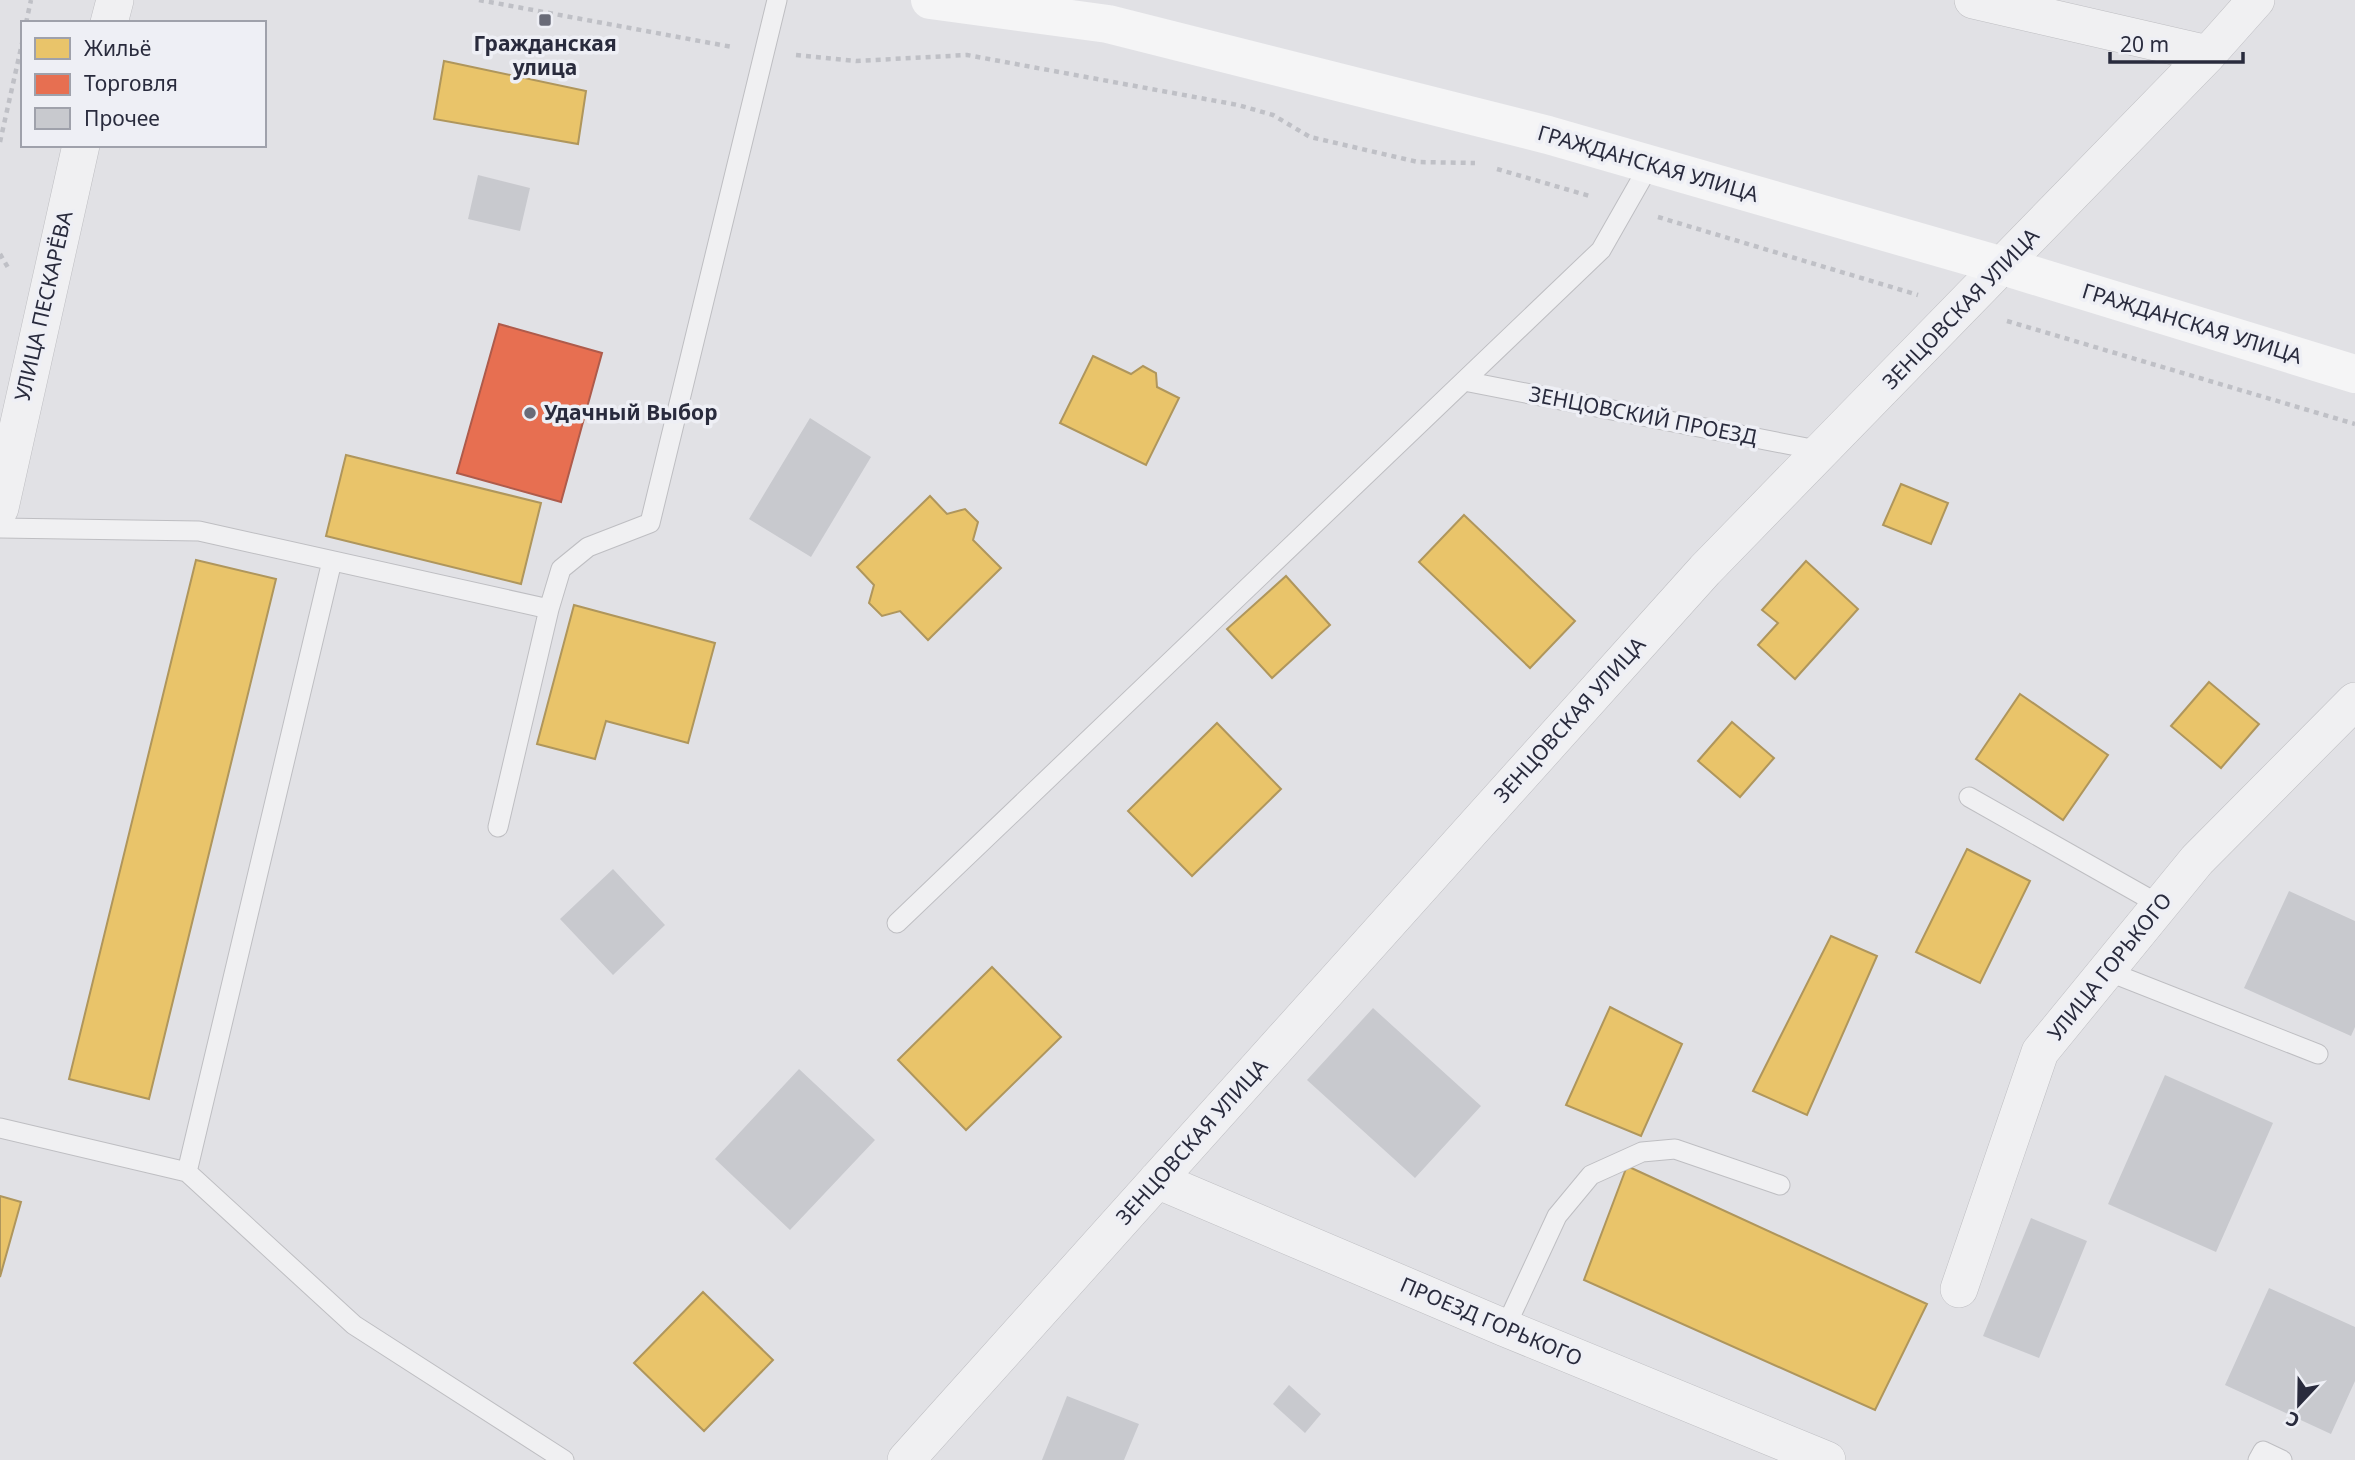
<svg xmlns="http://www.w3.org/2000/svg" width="2355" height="1460" viewBox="0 0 2355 1460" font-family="'Noto Sans',sans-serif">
<rect width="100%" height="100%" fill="#e1e1e5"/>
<!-- homes -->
<path fill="#e9c46a" stroke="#af965c" stroke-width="2" d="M444,61L586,91L578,144L434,119Z
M1093,356L1131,374L1143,366L1156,373L1157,387L1179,398L1146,465L1060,423Z
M346,455L541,503L521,584L326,536Z
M1901,484L1948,503L1931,544L1883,525Z
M930,496L947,514L965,509L978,522L973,540L1001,568L928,640L900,611L882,616L869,603L874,585L857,567Z
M1464,515L1575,621L1530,668L1419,562Z
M196,560L276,579L149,1099L69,1079Z
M1806,561L1858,609L1795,679L1758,645L1778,623L1762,610Z
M1286,576L1330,625L1272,678L1227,629Z
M574,605L715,643L688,743L606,721L595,759L537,744Z
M2209,682L2259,724L2221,768L2171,726Z
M2020,694L2108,755L2063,820L1976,759Z
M1732,722L1774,758L1740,797L1698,761Z
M1217,723L1281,789L1192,876L1128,811Z
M1967,849L2030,881L1980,983L1916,952Z
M1831,936L1877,956L1807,1115L1753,1091Z
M992,967L1061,1037L966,1130L898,1060Z
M1610,1007L1682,1044L1641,1136L1566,1105Z
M1627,1166L1927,1304L1875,1410L1584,1280Z
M0,1196L21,1202L0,1277Z
M703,1292L773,1360L704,1431L634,1363Z"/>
<!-- shops -->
<path fill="#e76f51" stroke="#ae5b4b" stroke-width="2" d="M499,324L602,353L561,502L457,473Z"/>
<!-- building -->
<path fill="#c8c9ce" d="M478,175L530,188L520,231L468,219Z
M810,418L871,457L811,557L749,519Z
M613,869L665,925L613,975L560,919Z
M2289,891L2355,921V1027L2351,1036L2244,988Z
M1373,1008L1481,1106L1415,1178L1307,1080Z
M799,1069L875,1140L790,1230L715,1159Z
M2165,1075L2273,1123L2216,1252L2108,1204Z
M2031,1218L2087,1241L2039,1358L1983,1336Z
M2269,1288L2355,1327V1381L2331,1434L2225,1385Z
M1289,1385L1321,1414L1305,1433L1273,1404Z
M1067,1396L1139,1424L1124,1460H1042Z"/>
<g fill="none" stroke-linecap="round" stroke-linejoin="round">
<!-- service casing -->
<g stroke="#bebec2" stroke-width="21">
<path id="service" d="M1464,381L1822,451
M0,528L199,531L549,609L498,827
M549,609L561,569L588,547L650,523L777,0
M1969,797L2160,905
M897,923L1601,250L1650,164
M2107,971L2318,1054
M0,1128L187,1172L332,561
M187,1172L354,1325L564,1460
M1505,1328L1557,1216L1591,1175L1642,1152L1675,1149L1780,1185
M2258,1460L2263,1451L2282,1460"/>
</g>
<!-- minor casing -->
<g stroke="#bebec2" stroke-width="38">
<path id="minor" d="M1973,0L2208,54
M109,23L115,0
M0,508L81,145
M1157,1180L1505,1328L1827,1460
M1959,1289L2040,1052L2197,860L2355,701
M906,1460L1705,570L2208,54L2256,0"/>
</g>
<!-- path -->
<path stroke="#bfc0c6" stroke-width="4.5" stroke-dasharray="5 5" stroke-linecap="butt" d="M479,0L732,47
M26,23L31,0
M796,55L856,61L967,55L1238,105L1273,115L1310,137L1418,162L1475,163
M0,142L23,39
M1497,169L1593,197
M1658,217L1918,295
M0,254L10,271
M2007,321L2355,424"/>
<!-- service -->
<use href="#service" stroke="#f0f0f2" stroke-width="19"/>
<!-- minor -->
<use href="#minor" stroke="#f0f0f2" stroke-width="37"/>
<!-- secondary -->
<path stroke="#f5f5f6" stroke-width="38" d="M930,0L1108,24L1548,135L2003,266L2355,374"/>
</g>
<!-- markers -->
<g fill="#696b78" stroke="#eeeff5" stroke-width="2.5">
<rect x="538" y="13" width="14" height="14" rx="3.5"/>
<circle cx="530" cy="413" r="7"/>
</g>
<g text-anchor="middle" stroke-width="7" stroke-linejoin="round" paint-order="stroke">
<!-- poi labels -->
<g font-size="21" font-weight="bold" fill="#292b3d" stroke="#eeeff5">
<text x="545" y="51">Гражданская<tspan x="545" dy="24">улица</tspan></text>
<text x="544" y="420" text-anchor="start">Удачный Выбор</text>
</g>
<!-- street labels -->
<g font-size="21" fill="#292b3d" stroke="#eeeff5">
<text transform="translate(1648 164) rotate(16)" y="7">ГРАЖДАНСКАЯ УЛИЦА</text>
<text transform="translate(44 306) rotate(-77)" y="7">УЛИЦА ПЕСКАРЁВА</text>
<text transform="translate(1961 309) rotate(-46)" y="7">ЗЕНЦОВСКАЯ УЛИЦА</text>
<text transform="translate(2192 324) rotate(17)" y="7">ГРАЖДАНСКАЯ УЛИЦА</text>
<text transform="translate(1643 416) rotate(11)" y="7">ЗЕНЦОВСКИЙ ПРОЕЗД</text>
<text transform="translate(1570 720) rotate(-48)" y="7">ЗЕНЦОВСКАЯ УЛИЦА</text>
<text transform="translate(2110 967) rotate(-51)" y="7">УЛИЦА ГОРЬКОГО</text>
<text transform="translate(1192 1142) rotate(-48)" y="7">ЗЕНЦОВСКАЯ УЛИЦА</text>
<text transform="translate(1491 1322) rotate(23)" y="7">ПРОЕЗД ГОРЬКОГО</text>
</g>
</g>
<!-- legend -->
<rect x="21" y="21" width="245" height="126" fill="#eeeff5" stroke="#9fa1ab" stroke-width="2"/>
<rect x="35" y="38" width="35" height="21" fill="#e9c46a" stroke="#9fa1ab" stroke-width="2"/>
<text x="84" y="56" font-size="21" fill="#292b3d">Жильё</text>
<rect x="35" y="74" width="35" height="21" fill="#e76f51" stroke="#9fa1ab" stroke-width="2"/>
<text x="84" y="91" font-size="21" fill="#292b3d">Торговля</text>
<rect x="35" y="108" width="35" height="21" fill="#c8c9ce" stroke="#9fa1ab" stroke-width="2"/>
<text x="84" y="126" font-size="21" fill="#292b3d">Прочее</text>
<!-- north arrow -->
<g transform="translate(2299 1404) rotate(202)" stroke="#eeeff5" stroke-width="5" paint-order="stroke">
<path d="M0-5L12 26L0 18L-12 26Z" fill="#292b3d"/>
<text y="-10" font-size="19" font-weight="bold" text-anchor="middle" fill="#292b3d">С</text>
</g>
<!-- scale -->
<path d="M2110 52v10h133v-10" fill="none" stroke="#292b3d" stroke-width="3.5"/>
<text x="2120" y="52" font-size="21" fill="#292b3d" stroke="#eeeff5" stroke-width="5" paint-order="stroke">20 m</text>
</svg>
